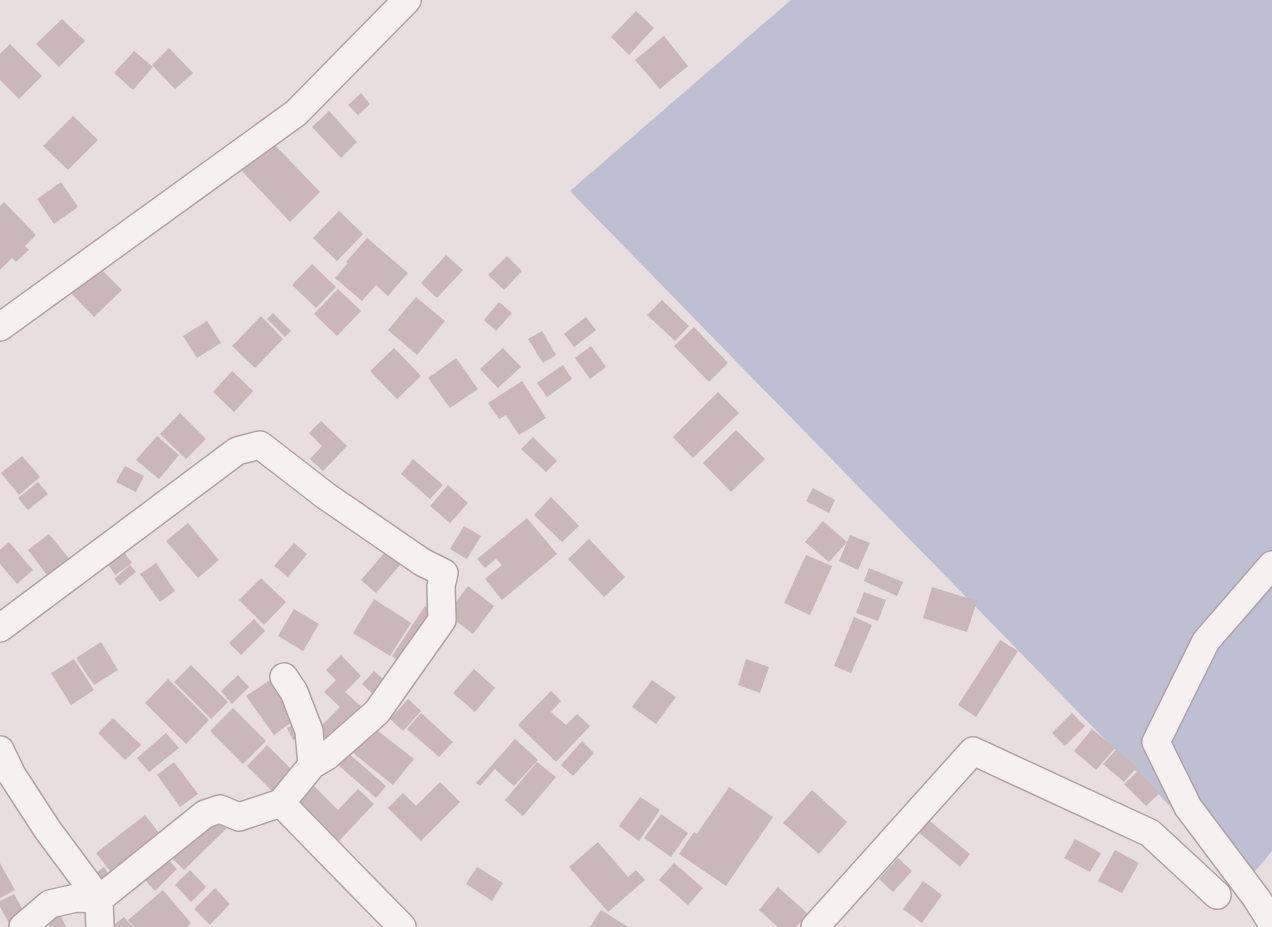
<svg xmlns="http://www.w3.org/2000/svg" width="1272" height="927" viewBox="0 0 1272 927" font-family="'Archivo Narrow',sans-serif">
<rect width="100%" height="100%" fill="#e8dddf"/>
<!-- green -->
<path fill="#bebfd3" d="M791,0H1272V851L1245,883L570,191Z"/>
<!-- building -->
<path fill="#c9b7ba" d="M636,11L654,28L629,55L611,37Z
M62,19L85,41L59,67L36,44Z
M664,36L688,66L660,89L635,60Z
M10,44L42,76L19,99L0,80V54Z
M169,48L193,73L175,89L152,65Z
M134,51L153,67L133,90L114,73Z
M361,93L370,104L358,115L348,105Z
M329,111L357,142L341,158L312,127Z
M73,116L98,140L68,170L43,146Z
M271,141L320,192L290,222L241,170Z
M61,182L78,207L54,224L37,199Z
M4,202L36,235L25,246L29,250L16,262L12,258L0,270V206Z
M339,211L363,234L337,261L313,238Z
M367,238L408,273L388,296L376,285L362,301L335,278L348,263L346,262Z
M446,255L463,270L437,298L421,283Z
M507,256L522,271L504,290L488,275Z
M93,261L122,290L94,317L66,288Z
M312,264L336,287L316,308L292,285Z
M338,289L361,311L337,336L314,314Z
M416,297L445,321L417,355L388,330Z
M662,300L689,326L675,341L647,315Z
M499,302L512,313L496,331L484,320Z
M273,313L291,331L285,337L267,319Z
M261,316L283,339L255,368L232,346Z
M586,317L596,330L574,347L564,334Z
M207,321L221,343L197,358L183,336Z
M694,327L728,363L709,382L674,346Z
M542,331L556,355L543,363L528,339Z
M591,346L606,367L590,379L575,358Z
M394,348L421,376L397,399L370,371Z
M503,348L521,367L498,388L480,369Z
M456,358L478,389L450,408L428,378Z
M563,365L572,379L547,397L537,383Z
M232,371L253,391L234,412L213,392Z
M522,381L546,418L519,435L506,415L499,419L488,403Z
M718,392L739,413L693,458L673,437Z
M180,413L206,439L186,459L160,434Z
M321,421L347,446L323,471L310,459L322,446L309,433Z
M736,430L765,459L731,492L703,463Z
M157,436L179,455L159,479L136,460Z
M533,437L557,461L546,472L521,449Z
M22,456L40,477L19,495L1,473Z
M413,459L443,485L430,499L401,474Z
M125,466L144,476L136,492L116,482Z
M38,482L48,494L28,510L18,498Z
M448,485L468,503L450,523L430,506Z
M813,488L835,500L829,513L806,501Z
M551,497L579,526L562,542L534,515Z
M527,518L557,554L502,600L485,579L502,565L496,559L485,568L477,559Z
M823,521L847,542L829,562L805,542Z
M188,523L219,560L198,578L166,541Z
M464,526L481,536L467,559L450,549Z
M49,534L72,562L50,579L28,550Z
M850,535L870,543L858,570L839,561Z
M589,539L625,577L604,597L568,559Z
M9,542L33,570L17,584L0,564V550Z
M294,543L307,554L288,577L274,566Z
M386,551L401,564L376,593L361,580Z
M124,552L132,563L115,575L108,564Z
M806,555L832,566L810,615L784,603Z
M156,563L175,591L160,602L140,574Z
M130,565L136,572L120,585L114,579Z
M869,568L903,582L897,596L864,581Z
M261,578L286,602L264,625L239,600Z
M468,586L494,606L473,634L447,614Z
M932,587L977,601L967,632L923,618Z
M864,592L886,600L878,621L856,613Z
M374,599L411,623L390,656L353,633Z
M425,606L437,614L404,665L392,656Z
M294,609L319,624L303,651L278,636Z
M854,617L872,625L851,673L834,666Z
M254,619L265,631L241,655L229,643Z
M1000,640L1018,651L976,717L958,705Z
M101,642L118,670L94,685L76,658Z
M341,655L361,676L345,692L365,710L327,748L313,734L340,707L324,692L336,680L326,670Z
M74,659L94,690L71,705L51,673Z
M746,659L769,667L760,693L738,685Z
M191,665L228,702L211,719L174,682Z
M474,669L495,688L475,712L453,693Z
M374,671L390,685L377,698L362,684Z
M238,675L249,687L232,704L221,691Z
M273,678L300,716L274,735L246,696Z
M168,679L209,720L186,744L145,703Z
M652,680L676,697L656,724L632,707Z
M551,691L561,701L551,712L566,725L577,714L590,726L556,762L518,725Z
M408,699L421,711L403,731L390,719Z
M233,708L266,741L243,764L210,731Z
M421,713L453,742L439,757L407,729Z
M1072,713L1085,726L1065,746L1052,733Z
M113,718L141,745L125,760L98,733Z
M301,720L307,732L293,740L287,728Z
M373,727L414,759L393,785L353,753Z
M1092,729L1115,748L1096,770L1074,751Z
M166,733L179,748L149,772L137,758Z
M515,739L538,760L514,786L495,769L480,786L476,783Z
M582,741L594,753L573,776L561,765Z
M267,745L294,772L274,793L247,766Z
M1116,750L1137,767L1124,782L1103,764Z
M347,752L386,786L376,798L337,764Z
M174,762L198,794L180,807L157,775Z
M537,762L556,777L523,816L505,800Z
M1138,771L1160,793L1146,806L1124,784Z
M440,782L460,802L421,841L388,808L403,793L416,806Z
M311,783L338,810L358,789L374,804L339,841L295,799Z
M729,787L773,817L726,886L679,854L694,832L697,834Z
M812,790L847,822L819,854L783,823Z
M640,797L660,810L639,841L619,826Z
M661,814L688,833L671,857L644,838Z
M145,815L163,838L114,876L96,853Z
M214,815L227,828L184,870L171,857Z
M926,818L970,854L960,867L916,830Z
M1075,839L1101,853L1090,872L1064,858Z
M598,842L628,877L636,870L645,880L608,912L569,867Z
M1115,850L1139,863L1122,893L1098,881Z
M164,856L177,869L155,891L143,878Z
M898,858L912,871L893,892L879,879Z
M0,863L15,890L0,898Z
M674,863L703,888L688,905L659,880Z
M104,867L112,879L98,889L90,877Z
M477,867L503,883L492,901L466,884Z
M190,870L206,887L191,902L175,885Z
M923,881L942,895L922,923L903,909Z
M778,887L808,914L796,927H778L759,910Z
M215,888L230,904L210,925L194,909Z
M163,890L191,923L187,927H134L128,920Z
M14,894L25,914L9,923L0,907V901Z
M601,910L628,927H590Z
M59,912L66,927H50L46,919Z
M124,917L133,927H111Z"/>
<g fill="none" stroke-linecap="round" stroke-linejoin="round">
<!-- minor casing -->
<g stroke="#b2a2a5" stroke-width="30">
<path id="minor" d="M0,327L296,113L407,0
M1272,565L1206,641L1156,742L1188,807L1257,899L1272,923
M0,628L237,451L260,445L326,496L422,562L444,573L441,586L442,620L377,712L327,756L312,765L281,803L239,817L220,809L205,814L99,899L76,898L50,904L23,927
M284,677L294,692L309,731L312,765
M0,750L12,775L47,829L99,899L100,927
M281,803L402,927
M815,927L973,751L1150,833L1217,895"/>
</g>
<!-- minor -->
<use href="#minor" stroke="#f6f0f1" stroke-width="27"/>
</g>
</svg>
